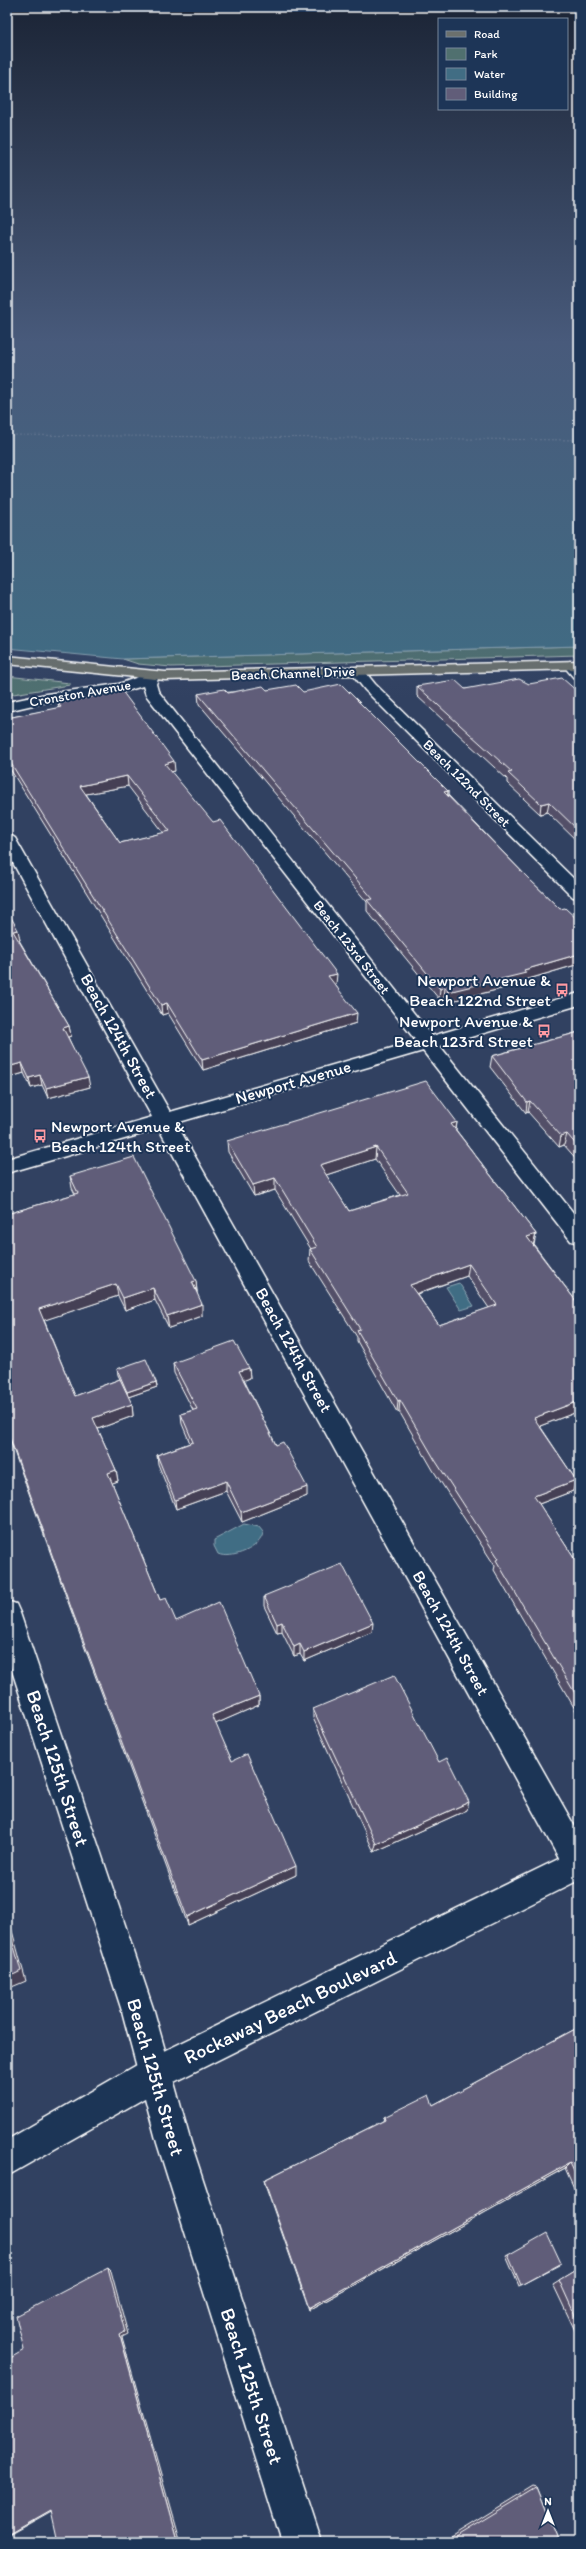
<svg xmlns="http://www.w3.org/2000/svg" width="586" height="2549" viewBox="0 0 586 2549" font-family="Itim,sans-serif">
<rect width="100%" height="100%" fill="#314161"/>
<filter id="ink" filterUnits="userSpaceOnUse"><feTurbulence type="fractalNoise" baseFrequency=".025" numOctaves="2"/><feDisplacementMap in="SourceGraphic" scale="8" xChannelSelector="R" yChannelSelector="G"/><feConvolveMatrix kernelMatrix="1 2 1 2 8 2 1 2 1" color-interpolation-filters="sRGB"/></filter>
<g filter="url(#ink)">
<!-- green -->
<path fill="#50706f" stroke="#a8b8b7" d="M579,646V655L171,667L138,664L123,659Z
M7,676L70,683V685L7,695Z"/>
<!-- water -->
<path fill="#416d84" stroke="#8da7b5" d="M7,342H579V646L123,659L7,648Z
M459,1283L474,1306L461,1310L446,1287Z
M244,1524L259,1527L263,1532C262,1548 231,1560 218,1554L214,1546V1540Z"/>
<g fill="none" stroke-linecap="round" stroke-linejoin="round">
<!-- ferry -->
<path stroke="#b3c5ce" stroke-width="1" stroke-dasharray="2 2" stroke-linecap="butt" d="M7,435L579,440"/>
<!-- street casing -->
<g stroke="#fff" stroke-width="3">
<path id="street" d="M570,661L579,667V679L574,678L563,665Z
M357,667L362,668L375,684L579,884V898L573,897L365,690L350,671Z
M152,672L159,676L156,684L158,691L432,1036L579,993V1005L440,1046L579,1220V1243L571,1241L423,1051L176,1123L579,1834V1879L568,1875L159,1129L7,1173V1159L152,1117L7,852V833L15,838L170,1112L416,1041L146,695L143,686L119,693L46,702L7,711L8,702L46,694L119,684Z
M7,1601L16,1604L20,1613L154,2011L191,2143L322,2542H282L157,2143L122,2011L7,1655Z"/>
</g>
<!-- secondary casing -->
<g stroke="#fff" stroke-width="3">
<path id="secondary" d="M579,1849V1880L166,2086L7,2176V2140L142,2062Z"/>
</g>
<!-- primary casing -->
<g stroke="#fff" stroke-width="3">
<path id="primary" d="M7,656L165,672L579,661V669L165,680L7,664Z"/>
</g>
<!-- street -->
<use href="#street" fill="#1d3557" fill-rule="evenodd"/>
<!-- secondary -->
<use href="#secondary" fill="#1d3557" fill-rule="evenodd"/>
<!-- primary -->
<use href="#primary" fill="#6b706d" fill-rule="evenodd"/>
</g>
<!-- wall -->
<path fill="#535068" stroke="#fff" fill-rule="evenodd" d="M529,684L579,693V843L547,812L540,814L507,783V779L417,696V686L465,689Z
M267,690L303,692L448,791V795L528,878L560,909L579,921V964L525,980V983L447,1002L444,998L439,999L367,911V902L199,704L198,694Z
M58,703L175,771L171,772L336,984H335L356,1023L203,1070L168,1013L162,1015L7,764V718L59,708ZM128,786L164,833L120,843L86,794Z
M7,910L20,940H19L69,1026L71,1036L68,1037L90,1087L48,1098L42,1085L31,1088L24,1073L7,1078Z
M579,1032V1162L564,1145L559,1147L528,1112L526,1113L490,1067L492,1056Z
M457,1122L456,1130L536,1234L534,1245L579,1305V1415L577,1412L540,1426L576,1480L573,1491L539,1504L579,1566V1716L494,1570L495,1566L433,1470L399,1411L397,1412L357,1341V1337L309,1261L310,1249H311L275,1190L254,1196L228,1152L227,1141ZM375,1159L400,1195L349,1211L326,1175ZM467,1276L489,1308L439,1325L417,1294Z
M70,1176L196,1281L197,1292L202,1316L169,1328L155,1300L125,1310L118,1296L44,1320L75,1396L120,1379L118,1375L117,1369L156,1382L157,1387L128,1397L132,1404L133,1416L98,1429L116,1470L118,1481L112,1483L160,1600L176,1621L259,1696V1705L215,1724L232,1761L296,1875L188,1925L76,1624L7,1432V1214L75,1194L72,1188Z
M173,1363L249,1368L250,1378L244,1380L276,1445L307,1496L242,1522L226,1491L176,1509L158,1464L157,1455L190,1443L182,1424L181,1414L193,1410L174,1373Z
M264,1596L372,1632L304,1661L300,1654L294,1656L282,1632L277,1633L264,1606Z
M313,1709L439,1762L467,1810L374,1852L313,1718Z
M579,2027V2199L565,2168L309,2310L265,2185L264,2180L383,2121L384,2117L433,2105Z
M508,2255L559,2265L519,2286L506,2256Z
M579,2268V2339L553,2284Z
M533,2486L537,2487L559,2542H442Z"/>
<!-- shaded-wall -->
<path fill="#444155" stroke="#fff" d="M174,761L175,771L165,773V764Z
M127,776L128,786L81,795L80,786Z
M448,791L447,801L444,792Z
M549,802L547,812L540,814L541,804Z
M18,930L20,940L15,941L13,931Z
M579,954V964L525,980V983L447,1002L448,992Z
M337,974L336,984L328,986V976Z
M445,987L444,998L439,999L440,989Z
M167,1003L168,1013L162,1015L161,1005Z
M357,1013L356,1023L203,1070L202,1060Z
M69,1026L71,1036L65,1038L63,1028Z
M22,1063L24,1073L7,1078V1067Z
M40,1075L42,1085L31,1088L29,1078Z
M88,1077L90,1087L48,1098L46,1088Z
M530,1101L528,1112L526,1113L527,1102Z
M457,1122L455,1134L451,1124Z
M567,1134L564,1145L559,1147L561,1136Z
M376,1147L375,1159L320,1177V1165Z
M275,1178V1190L254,1196L253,1185Z
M536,1234L533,1246L527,1237Z
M469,1264L467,1276L409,1296L410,1285Z
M196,1281L197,1292L192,1282Z
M116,1284L118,1296L42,1321L39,1309Z
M153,1288L155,1300L125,1310L123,1298Z
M202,1304V1316L169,1328L167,1316Z
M249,1368L250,1378L240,1382L239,1371Z
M156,1382L157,1387L128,1397L127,1392Z
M400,1400L399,1411L397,1412L398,1401Z
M579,1401L577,1412L532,1429L534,1418Z
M132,1404L133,1416L95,1430L93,1418Z
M116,1470L118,1481L110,1484L108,1473Z
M576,1480L573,1491L531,1507L534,1496Z
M226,1481V1491L176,1509L175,1500Z
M307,1487V1496L242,1522L241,1512Z
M282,1622V1632L277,1633V1624Z
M373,1623L372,1632L304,1661V1652Z
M300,1644V1654L294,1656V1647Z
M259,1696V1705L213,1725L212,1715Z
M469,1802L467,1810L374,1852L376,1844Z
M296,1866V1875L188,1925L187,1917Z
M7,1913L26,1981L7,1989Z
M570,2163L565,2168L309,2310V2308Z
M108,2268L111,2271L128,2334L122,2337L179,2539L177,2540L120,2335Z
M55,2509L7,2536V2535L51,2510Z"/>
<!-- building -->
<path fill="#615d79" stroke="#fff" fill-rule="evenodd" d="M562,678L579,693V697H576L579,700V831L549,802L541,804L508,773L512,772L417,686L455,680L465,689L519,679L529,684Z
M341,684L448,791L444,792L528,878L560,909L565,908L579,921V954L524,970L526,973L448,992L445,987L440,989L367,900L373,899L198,694L224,689L228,693L263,686L267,690L296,685L303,692Z
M122,691L174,761L165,764L213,822L220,820L337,974L328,976L357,1013L202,1060L167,1003L161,1005L7,757V718L61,707L58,703ZM127,776L170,831L120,843L80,786Z
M7,910L18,930L13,931L69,1026L63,1028L88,1077L46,1088L40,1075L29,1078L22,1063L7,1067Z
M579,1032V1148L567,1134L561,1136L530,1101L527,1102L492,1056Z
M426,1081L457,1122L451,1124L536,1234L527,1237L579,1305V1401L534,1418L576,1480L534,1496L579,1566V1700L496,1560L499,1559L435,1460L400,1400L398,1401L357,1330L360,1329L310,1249L317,1247L275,1178L253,1185L227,1141ZM376,1147L408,1193L349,1211L320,1165ZM469,1264L497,1305L439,1325L410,1285Z
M134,1157L196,1281L192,1282L202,1304L167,1316L153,1288L123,1298L116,1284L39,1309L75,1396L120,1379L132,1404L93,1418L116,1470L108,1473L160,1600L166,1598L176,1621L219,1602L259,1696L212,1715L232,1761L247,1754L296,1866L187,1917L73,1613L7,1430V1214L78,1193L70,1176Z
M234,1341L249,1368L239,1371L276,1445L283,1442L307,1487L241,1512L226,1481L175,1500L157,1455L193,1442L181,1414L197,1409L173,1363Z
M146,1359L156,1382L127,1392L117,1369Z
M342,1564L373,1623L304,1652L300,1644L294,1647L282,1622L277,1624L264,1596Z
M394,1675L439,1762L447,1758L469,1802L376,1844L313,1709Z
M7,1922L21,1971L7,1978Z
M579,2027V2182L570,2163L309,2308L264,2180L385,2120L384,2117L429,2095L433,2105Z
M547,2233L561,2263L521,2285L508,2255Z
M108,2268L125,2332L120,2335L177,2540L174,2542H58L51,2510L7,2535V2360L24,2350L16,2316Z
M579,2268V2324L559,2280Z
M537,2487L559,2542H447Z"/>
</g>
<!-- sky -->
<linearGradient id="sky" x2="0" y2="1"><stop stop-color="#1b2435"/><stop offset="0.49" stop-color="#485a7b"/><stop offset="1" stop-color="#485a7b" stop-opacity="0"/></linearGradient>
<rect width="586" height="698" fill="url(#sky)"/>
<!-- icons -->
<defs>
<g id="bus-bare" transform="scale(1.08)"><path d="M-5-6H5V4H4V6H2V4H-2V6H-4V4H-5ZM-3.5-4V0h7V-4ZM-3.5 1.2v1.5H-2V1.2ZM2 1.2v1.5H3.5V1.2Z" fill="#ff9aa2" stroke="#1d3557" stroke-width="2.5" paint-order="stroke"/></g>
</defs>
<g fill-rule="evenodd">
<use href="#bus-bare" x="562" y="990"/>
<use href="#bus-bare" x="544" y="1031"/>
<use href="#bus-bare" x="40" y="1136"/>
</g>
<g text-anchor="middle" stroke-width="4" stroke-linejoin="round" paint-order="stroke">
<!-- far-street labels -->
<g font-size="14" fill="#fff" stroke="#1d3557">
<text transform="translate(293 673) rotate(-2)" y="5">Beach Channel Drive</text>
<text transform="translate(80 693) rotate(-10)" y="5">Cronston Avenue</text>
<text transform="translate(467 783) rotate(45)" y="5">Beach 122nd Street</text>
<text transform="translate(352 947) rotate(52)" y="5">Beach 123rd Street</text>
</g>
<!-- poi labels -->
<g font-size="17" fill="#fff" stroke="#1d3557" text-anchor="end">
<text x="551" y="986">Newport Avenue &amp;<tspan x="551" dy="20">Beach 122nd Street</tspan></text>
<text x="533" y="1027">Newport Avenue &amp;<tspan x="533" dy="20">Beach 123rd Street</tspan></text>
<text x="51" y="1132" text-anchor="start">Newport Avenue &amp;<tspan x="51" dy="20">Beach 124th Street</tspan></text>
</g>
<!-- street labels -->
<g font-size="17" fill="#fff" stroke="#1d3557">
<text transform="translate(119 1036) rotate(61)" y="6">Beach 124th Street</text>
<text transform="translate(293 1082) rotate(-16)" y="6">Newport Avenue</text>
<text transform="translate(294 1350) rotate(61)" y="6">Beach 124th Street</text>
<text transform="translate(451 1633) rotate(61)" y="6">Beach 124th Street</text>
</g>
<!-- near-street labels -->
<g font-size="20" fill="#fff" stroke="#1d3557">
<text transform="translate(58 1768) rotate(72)" y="7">Beach 125th Street</text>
<text transform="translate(290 2007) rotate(-26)" y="7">Rockaway Beach Boulevard</text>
<text transform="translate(156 2077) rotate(74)" y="7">Beach 125th Street</text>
<text transform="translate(252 2386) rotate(72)" y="7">Beach 125th Street</text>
</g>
</g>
<!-- margin -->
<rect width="586" height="2549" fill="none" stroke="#1d3557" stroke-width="24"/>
<rect x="12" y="12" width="562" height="2525" fill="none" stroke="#fff" stroke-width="1.5" filter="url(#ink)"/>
<!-- legend -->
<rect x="438" y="18" width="130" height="92" fill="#1d3557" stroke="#77869a"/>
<rect x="446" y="31" width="20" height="6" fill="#6b706d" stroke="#77869a"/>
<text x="474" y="38" font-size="12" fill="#ffffff">Road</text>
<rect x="446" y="48" width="20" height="12" fill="#50706f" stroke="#77869a"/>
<text x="474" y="58" font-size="12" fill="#ffffff">Park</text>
<rect x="446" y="68" width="20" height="12" fill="#416d84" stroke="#77869a"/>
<text x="474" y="78" font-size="12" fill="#ffffff">Water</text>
<rect x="446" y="88" width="20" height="12" fill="#615d79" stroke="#77869a"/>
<text x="474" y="98" font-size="12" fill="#ffffff">Building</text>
<!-- north arrow -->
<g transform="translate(548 2511)" stroke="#1d3557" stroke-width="3" paint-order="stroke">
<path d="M0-3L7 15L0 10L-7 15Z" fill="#ffffff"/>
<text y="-6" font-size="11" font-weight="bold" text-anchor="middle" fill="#ffffff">N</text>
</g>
</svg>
